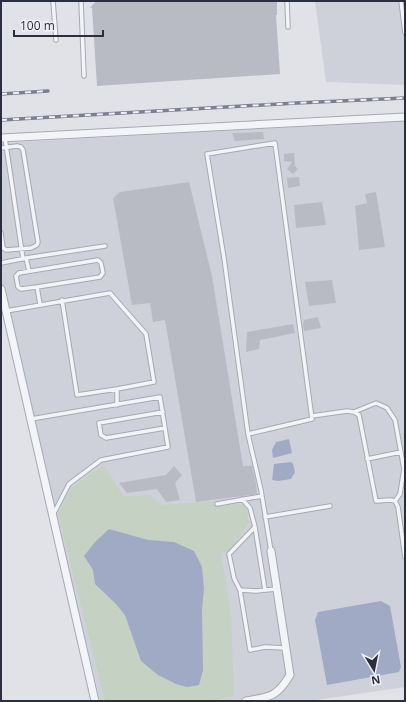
<svg xmlns="http://www.w3.org/2000/svg" width="406" height="702" viewBox="0 0 406 702" font-family="'Open Sans',sans-serif">
<rect width="100%" height="100%" fill="#e1e2e8"/>
<!-- built -->
<path fill="#cfd1da" d="M315,1H405V85L326,82Z
M405,121V687L310,701H100L1,282V143Z"/>
<!-- green -->
<path fill="#c4d1c3" d="M104,465L123,496L149,495L163,505L213,501L245,505L249,522L230,551L221,553L231,613L234,696L207,701H105L58,514L71,488Z"/>
<!-- water -->
<path fill="#a0aac4" d="M289,439L292,453L273,458L272,450L276,442Z
M291,462L293,464L295,472L291,479L278,481L272,480L274,464Z
M109,529L148,540L174,542L194,551L202,567L204,589L202,609L203,670L199,685L187,687L176,684L158,675L141,661L125,615L115,603L95,584L93,570L84,556L95,542Z
M381,601L390,606L401,667L399,672L327,685L315,620L318,612Z"/>
<!-- building -->
<path fill="#b9bbc4" d="M96,1H110V2L277,1V15H276L280,74L97,86L92,8H90Z
M263,132L264,139L235,141L232,133Z
M294,153L295,166L298,169L293,174L287,169L292,162L284,161V154Z
M299,177L300,186L288,188L287,178Z
M189,182L212,276L243,466H252L256,483L257,494L196,502L165,320L153,322L150,303L132,305L113,198L120,192Z
M376,192L385,247L359,250L355,206L367,203L365,194Z
M322,202L326,225L296,228L294,205Z
M332,280L336,303L309,306L305,282Z
M318,317L321,328L304,331L303,324L304,320Z
M293,324L295,333L260,340L259,349L246,352L247,332Z
M174,466L182,475L175,483L180,500L166,502L157,489L127,493L119,483L166,475Z"/>
<g fill="none" stroke-linecap="round" stroke-linejoin="round">
<!-- service casing -->
<g stroke="#a7a8b2" stroke-width="5.5">
<path id="service" d="M53,1L56,40
M81,1L84,76
M287,1L288,27
M401,1L405,33
M5,138L23,259
M1,148L17,146L21,147L23,150L38,242L37,245L31,248L6,250L3,248L1,233
M26,258L29,271
M1,263L26,258L105,246
M37,287L21,289L18,287L16,276L19,273L98,260L101,263L103,273L100,277L37,287L40,304
M62,300L77,395L117,389
M6,311L110,293L146,334L154,382L117,389V405
M163,412L99,423L101,435L106,438L165,428
M354,412L376,403L387,408L395,420L404,469L400,494L395,501
M312,416L347,411L354,412L359,415L376,501L390,500L395,501L398,507L405,557
M31,419L160,397L168,447L101,460L69,484L54,513
M248,434L312,419L275,143L207,154L224,258L248,434L261,490L271,551
M367,459L401,452
M242,499L250,508L255,527
M217,504L262,496
M265,517L330,506
M276,589L256,591L240,590L250,650L265,647L285,648
M240,590L234,578L229,554L255,527L265,590"/>
</g>
<!-- minor casing -->
<g stroke="#a7a8b2" stroke-width="9">
<path id="minor" d="M1,138L405,117
M1,289L95,701
M246,701C270,697 277,697 290,675L271,551"/>
</g>
<!-- service -->
<use href="#service" stroke="#f3f4f7" stroke-width="3.5"/>
<!-- minor -->
<use href="#minor" stroke="#f3f4f7" stroke-width="7"/>
<!-- rail casing -->
<g stroke="#7c7f90" stroke-width="3.5">
<path id="rail" d="M1,94L48,91
M1,120L297,103L405,98"/>
</g>
<!-- rail -->
<use href="#rail" stroke="#f0f1f6" stroke-width="2" stroke-dasharray="6" stroke-linecap="butt"/>
</g>
<!-- border -->
<rect width="406" height="702" fill="none" stroke="#2b2e3e" stroke-width="4"/>
<!-- north arrow -->
<g transform="translate(374 670) rotate(170)" stroke="#f0f1f6" stroke-width="3" paint-order="stroke">
<path d="M0-3L7 15L0 10L-7 15Z" fill="#2b2e3e"/>
<text y="-6" font-size="11" font-weight="bold" text-anchor="middle" fill="#2b2e3e">N</text>
</g>
<!-- scale -->
<path d="M14 30v6h89v-6" fill="none" stroke="#2b2e3e" stroke-width="2"/>
<text x="20" y="30" font-size="12" fill="#2b2e3e" stroke="#f0f1f6" stroke-width="3" paint-order="stroke">100 m</text>
</svg>
